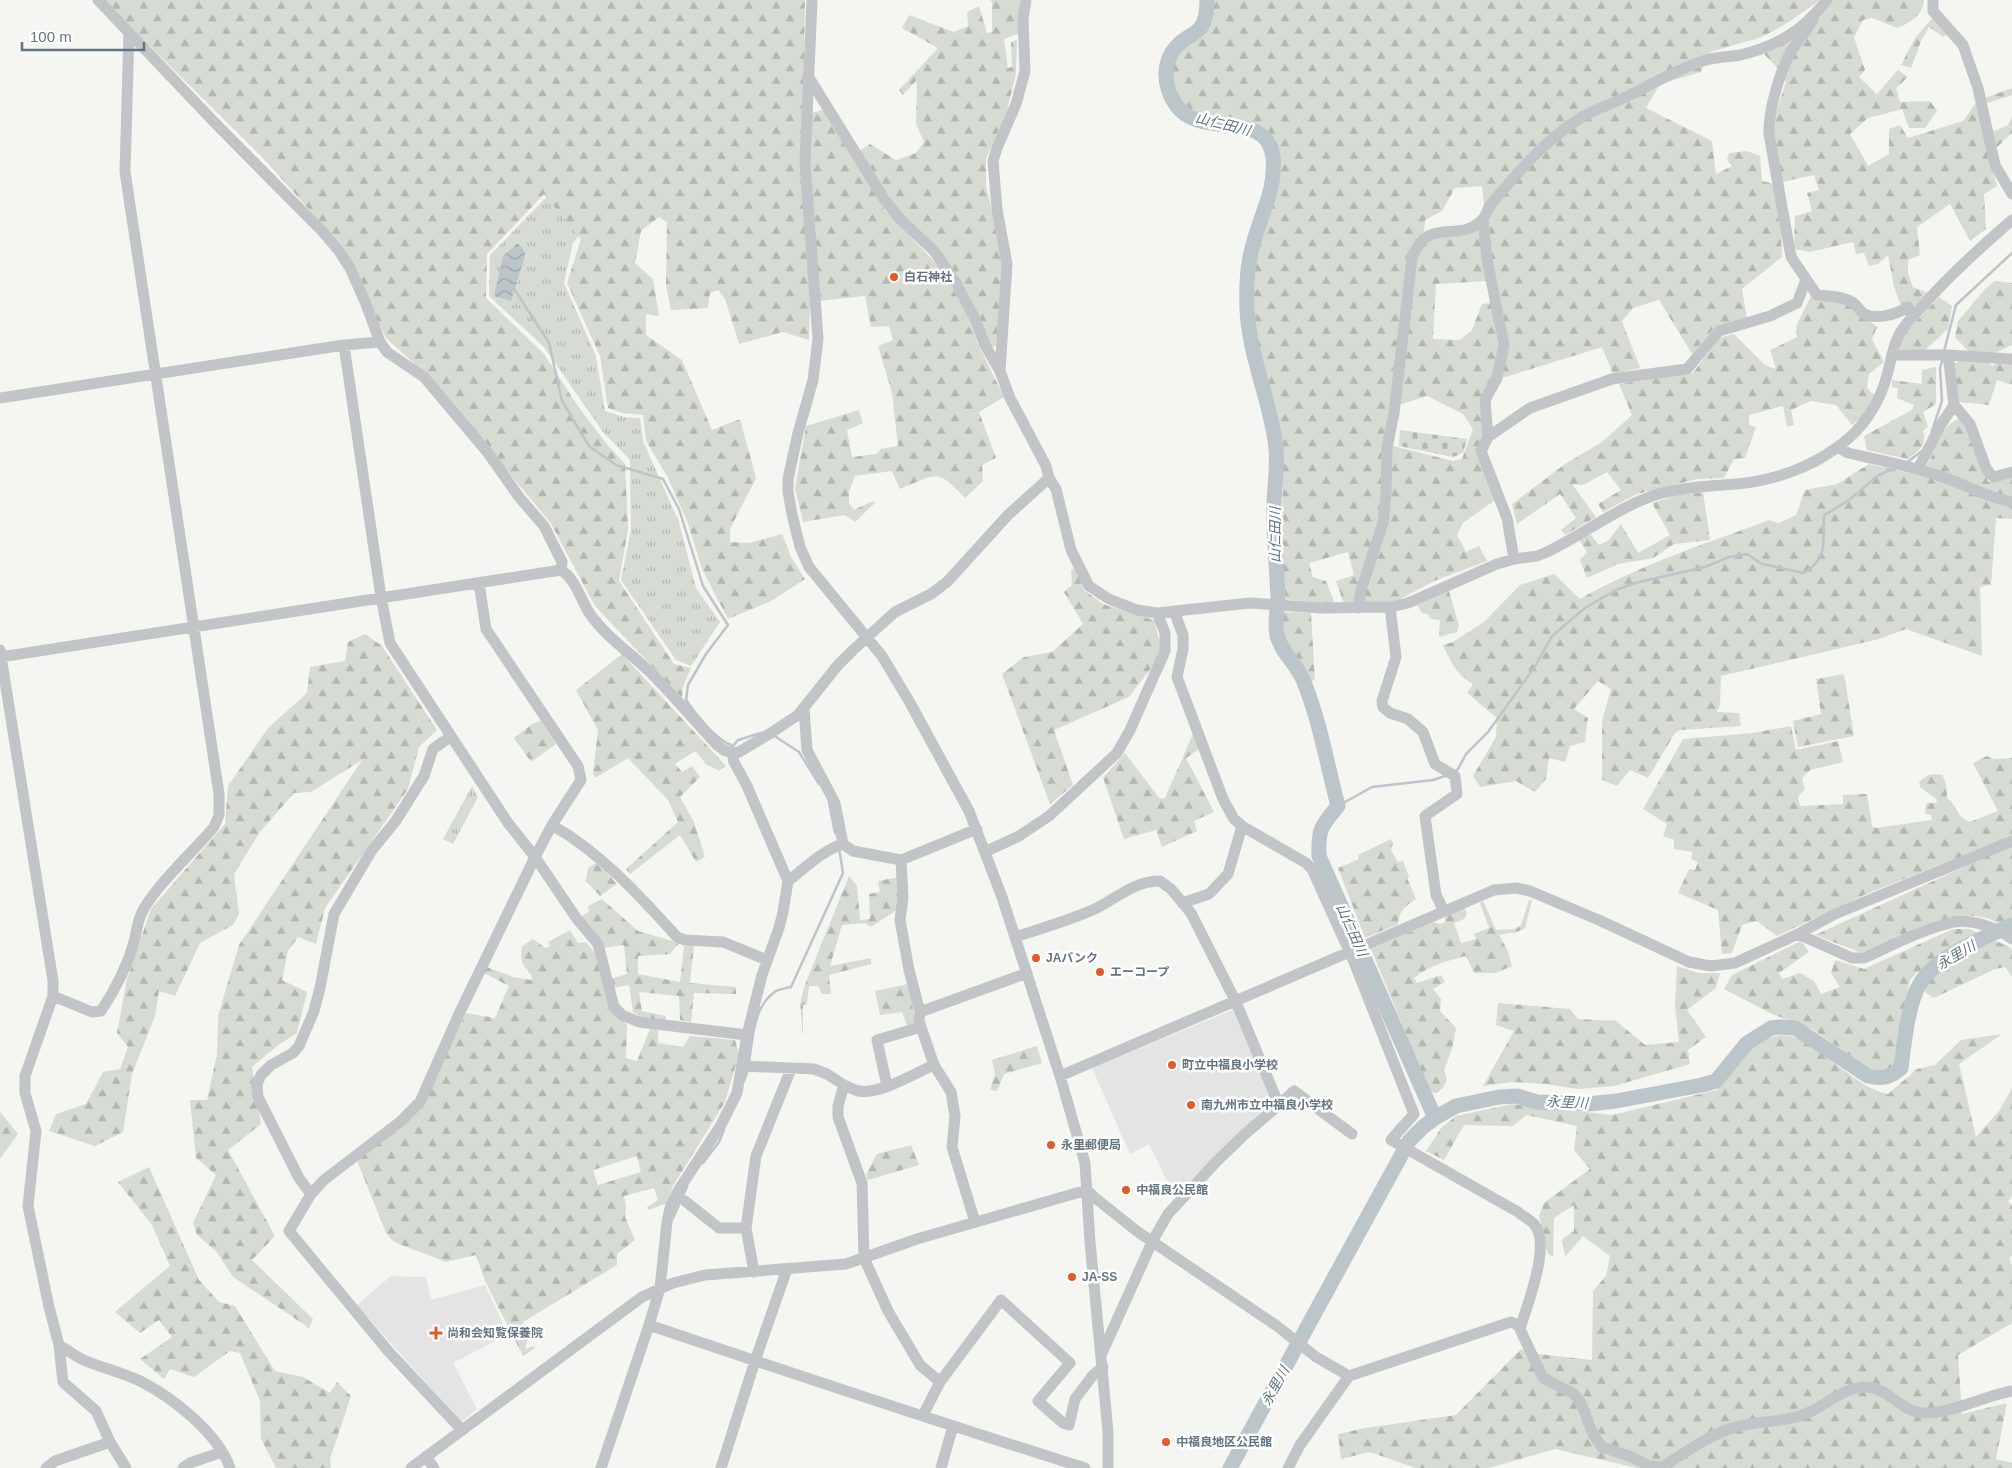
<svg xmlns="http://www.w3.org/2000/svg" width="2012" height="1468" viewBox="0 0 2012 1468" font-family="Helvetica,'Noto Sans JP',sans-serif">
<defs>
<pattern id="grass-tufts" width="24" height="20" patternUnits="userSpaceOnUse" patternTransform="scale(1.25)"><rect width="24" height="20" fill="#d6dcd3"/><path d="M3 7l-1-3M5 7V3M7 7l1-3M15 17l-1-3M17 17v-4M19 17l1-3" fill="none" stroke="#b1b7b1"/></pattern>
<pattern id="forest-firs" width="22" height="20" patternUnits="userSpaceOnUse" patternTransform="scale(1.25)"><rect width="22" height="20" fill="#d6dcd3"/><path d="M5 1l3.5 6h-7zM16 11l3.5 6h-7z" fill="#b1b7b1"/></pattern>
<pattern id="cemetery-stones" width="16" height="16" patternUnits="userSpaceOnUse" patternTransform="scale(1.25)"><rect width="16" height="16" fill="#d6dcd3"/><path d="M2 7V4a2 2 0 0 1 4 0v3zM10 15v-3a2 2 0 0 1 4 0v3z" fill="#b1b7b1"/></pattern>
<pattern id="water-waves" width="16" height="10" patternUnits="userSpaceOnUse" patternTransform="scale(1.25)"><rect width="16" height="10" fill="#bbc5ca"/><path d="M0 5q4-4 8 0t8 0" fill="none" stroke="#9ca5a9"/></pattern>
</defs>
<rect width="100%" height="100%" fill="#f5f5f2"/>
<!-- built -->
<path fill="#e3e4e3" d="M1235,1009L1276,1102L1206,1166L1175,1198L1149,1144L1130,1154L1092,1068Z
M391,1276L426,1277L431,1300L485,1285L508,1334L453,1363L477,1409L461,1422L357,1305Z"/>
<!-- grass -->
<path fill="url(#grass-tufts)" d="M631,174L573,243L564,283L596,356L605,411L624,417L640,418L643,441L679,522L696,588L720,622L691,666L676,660L621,580L631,530L630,460L603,432L544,347L489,296L490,255L562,181Z
M472,786L478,797L453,844L443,839Z"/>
<!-- forest -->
<path fill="url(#forest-firs)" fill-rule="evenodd" d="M103,0H805L803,116L824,109L885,210L943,271L964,306L978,344L1004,397L979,412L996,458L982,465L983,481L965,498C936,467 937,474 900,489L892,471L855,476L849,491V503L854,510L873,501L875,503L855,522L845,515L803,522L795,488L806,426L859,410L863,423L847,430L852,457L876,454L881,449L898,446L892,393L878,346L893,340L889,326L871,327L865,296L810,302L809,340L783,332L739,344L725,299L718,290L710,293L708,308L671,310L666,286L667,222L659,217L641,231L635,263L653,279L659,316L646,314V335L682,360L712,430L740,419L756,478L730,529V542L749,543L782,534L791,557L805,579L771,601L728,619L702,569L687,521L667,476L646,441L643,415L622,413L608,408L600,356L567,283L581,239L544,194L487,254L486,298L544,354L577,405L606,443L625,464L628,529L619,581L674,664L691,668L683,687L682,698L595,606L550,522L428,376L386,338L339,243L263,158Z
M990,0H1022L1018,34L1004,39L1008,68L1012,67L1011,42L1017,40L1016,73L1007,111L986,159V185L1004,264L996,346L991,347L967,294L900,213L859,151L870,144L896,160L916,153L924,142L916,124L917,80L903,95L899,90L938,48L902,28L909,15L954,32L968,26L967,12L979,6L987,33L992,32V2Z
M1210,0H1820L1789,22L1762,37L1710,52L1701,72L1660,84L1646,108L1712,141L1716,174L1732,166L1727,160L1729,153L1747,151L1760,156L1762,181L1774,184L1781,232L1782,257L1742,289L1747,319L1714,328L1692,354L1659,300L1633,308L1622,321L1640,368L1613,374L1602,347L1502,378L1482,186L1455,188L1442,211L1425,220L1424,232L1419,238L1385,444L1453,461L1462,459L1473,429L1463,414L1427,396L1399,405L1416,258L1426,242L1438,237L1479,229L1487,281L1436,284L1433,339L1460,340L1472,330L1482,304L1491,303L1499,351L1485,438L1495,500L1463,523L1457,535L1466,552L1479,546L1487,561L1434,581L1393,603L1344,604L1336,581L1354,575L1348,552L1309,563L1313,577L1326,581L1335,604L1281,599L1283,458L1251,311L1254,273L1259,245L1279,188V151L1276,140L1266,129L1200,115L1187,108L1177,99L1172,85L1168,63L1189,43L1208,29Z
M1831,0H1924C1923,15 1911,22 1898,28L1872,18L1863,20L1854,37L1865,70L1859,77L1877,94L1898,70L1908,77L1896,88L1900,102L1930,101L1937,111L1925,128H1909L1902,109L1868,118L1850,134L1868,166L1889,154V129L1900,125L1908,138L1963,121L1979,99L1986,145L1997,186L1984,194L1986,229L1970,241L1950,204L1917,227L1920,255L1908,260V273L1913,287L1928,293L1912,308L1901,306L1894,287L1888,255L1878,264L1869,266L1864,253L1856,254L1853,242L1810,252L1794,249L1795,216L1812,211L1807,193L1819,190L1814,175L1782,182L1772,125L1786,82L1774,64L1764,54L1793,40Z
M1934,16L1947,33L1944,37L1929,27L1921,41L1911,68L1901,65L1915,38Z
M2012,88V95L1987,103L1985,98Z
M2012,117V133L1996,148L1993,131L2007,126Z
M1995,281L2012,283V345L1993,354L1969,352L1955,337L1958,321L1985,289Z
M1811,296L1851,304L1877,327L1872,339L1884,362L1869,374L1867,388L1874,395L1864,416L1852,425L1836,405L1811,401L1791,410L1794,425L1787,427L1783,406L1749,415V425L1756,427L1745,458L1734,459L1724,478L1697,479L1637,494L1603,512L1598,504L1621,490L1607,472L1583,485L1572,484L1596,517L1565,535L1561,530L1576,518L1560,494L1517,524L1512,504L1565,464L1602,442L1632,415L1619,384L1693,373L1719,338L1734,334L1765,365L1776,369L1770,350L1797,337L1796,326Z
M1939,297L1952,306L1948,329L1924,351L1897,349L1905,333Z
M1962,359L1989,362L1992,366L1998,363H2012V385L1997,380L1989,405L1958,402L1954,364Z
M1936,367V404L1923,412L1928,427L1923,431C1928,445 1918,451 1908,459L1867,450L1864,436L1912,410L1914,405L1897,398L1898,388L1892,387V380L1922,384V370Z
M1959,418L1968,423L1988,482L2012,475V519L1996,518L1991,585L1980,587L1982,656L1906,629L1879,639L1721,676L1720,705L1717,712L1739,713L1741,726L1680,730L1675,733L1648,778L1630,770L1617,786L1602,780V721L1611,689L1598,681L1574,709L1588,718L1585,742L1570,746L1565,762L1549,758L1546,779L1535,792L1516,781L1480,787L1473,776L1496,737L1497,718L1467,693L1473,684C1456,674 1451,662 1443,645L1453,642L1484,622L1520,585L1554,574L1580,599C1639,565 1705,544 1769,520L1779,523L1796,515L1805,490L1837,484L1869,464L1919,475C1939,455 1932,432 1959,418Z
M1703,492L1710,540L1674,544L1653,558L1618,564L1587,578L1580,560L1587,552L1579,540L1590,534L1599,545L1609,540L1621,524L1638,553L1670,535L1652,503L1677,495Z
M1075,568L1084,590L1103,604L1154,620L1161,647L1155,663L1129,697L1054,730L1073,785L1050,804L1002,674L1024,657L1052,652L1083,624L1064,592L1072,585L1071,570Z
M1449,591L1459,626L1457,632L1439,637L1440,620L1431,619L1428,614L1422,613L1417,605Z
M1281,612L1311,613L1315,680L1309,681L1285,649L1280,634Z
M365,634L382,646L437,730L419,747L408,789L325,908L316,944L298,937L288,951L282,980L307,992L297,1033L277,1046L252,1067L261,1124L228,1150L275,1236L252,1260L313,1319L309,1328L233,1277L216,1251L197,1235L193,1223L216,1175L196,1158L190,1100H207L217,1054L218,1016L239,945L362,760L311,792L294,793L260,832L234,874L239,914L233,925L200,943L175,996L159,991L155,1016L132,1074L123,1132L95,1146L49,1131L56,1114L86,1104L103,1072L120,1069L128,1047L117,1033L127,979L151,909L225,824L228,786L268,728L307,693L310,667L345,661L348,642Z
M622,654L726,766L719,771L706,764L695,751L675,764L682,772L692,766L700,777L680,797L694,822L705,857L696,862L680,835L630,874L626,869L678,822L668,800L628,758L595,778L593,774L598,730L576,690Z
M1844,674L1854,736L1798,747L1793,721L1821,714L1816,679Z
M541,721L556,744L531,762L514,738L532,724Z
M1791,726L1796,750L1838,741L1843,762L1810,770L1802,778L1805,789L1798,797L1800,806L1843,804V795L1867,794L1872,826L1876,828L1932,820L1931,815L1925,814L1926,803H1936L1937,800L1920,787L1919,782C1926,775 1932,773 1942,775L1946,783L1947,798C1958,806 1955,816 1970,822L1998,811L1973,763L1987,756L1994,759L2012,758V836L1864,895L1777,936L1757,921L1742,925L1732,953L1722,954L1718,910L1678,893L1689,869L1695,870L1698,862L1691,859L1693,852L1674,849V840L1663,836L1667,824L1643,809L1683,739L1753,733Z
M1193,734L1199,749L1186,758L1214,812L1194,821L1197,831L1162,847L1156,830L1124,839L1103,778L1125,753L1160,799L1165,798Z
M1391,839L1393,844L1391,850L1398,862L1403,861L1409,877L1407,878L1416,899C1405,906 1399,911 1398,924L1365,938L1338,868L1359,859L1358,855Z
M2012,845V931C2003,924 1988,917 1976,916C1946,915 1892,941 1862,953L1815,935Z
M597,862L617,884L600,896L586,881L588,868Z
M849,876L857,886L860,920L870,919L869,894L880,892L878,881L899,877L898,909L871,927L865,923L842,925L830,966L871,958V964L829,975L831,994H822L818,986H809L807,1004L803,1005V1036L800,1004L804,987Z
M602,899L638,931L679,943L670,954L638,956V974L680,982L684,946L694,945L690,983L736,987V994L694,993L691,1022L680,1020L679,996L639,992L642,1011L666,1016V1021L642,1018L633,1012L629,985L613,988L611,979L627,974L624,945L603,948L580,917L589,912L588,906Z
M1529,900H1532L1525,928L1517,932L1499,935L1508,951L1512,966L1496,973H1474L1466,956C1447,961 1430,965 1414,978L1417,983L1441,975L1445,982L1433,989L1441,999L1440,1011L1456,1028L1452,1049L1444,1070L1447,1080L1443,1088L1437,1093L1430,1092L1371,949L1433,922L1440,924L1445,922V917L1464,907L1467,914L1464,919L1454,923L1461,943L1476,939L1474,934L1489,928L1480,903L1483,901L1496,930L1514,929L1521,925Z
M1953,929H1969L2010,947L2012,950V977L2005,967L1995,969L1934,998L1926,993L1918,971L1910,980L1895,1056V1068L1885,1072L1868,1068L1812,1029L1772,1014L1724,989L1732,975L1801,941L1809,952L1779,973L1782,979L1800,973L1814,981L1821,994L1840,987L1831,973L1835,960L1864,969Z
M570,930L578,943L586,942L595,953L610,1008L627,1024L626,1058L637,1061L650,1029L658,1030V1043L683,1047L690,1036L735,1040L739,1054L725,1102L673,1186L667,1203L649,1210L647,1207L658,1200L654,1188L624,1196L626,1205L625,1217L635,1240L617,1254V1265L523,1322L529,1335L525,1349L533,1346L535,1348L523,1356L485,1281L476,1255L446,1262L394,1242L386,1233L356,1158L414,1113L443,1061L466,1013L495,1018L509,986L484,973L487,967L513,977L531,980L532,976C523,966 519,959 522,946L533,939L545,948L550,947L548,942ZM637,1156L641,1172L598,1185L593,1170Z
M1677,966L1698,973H1720L1716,988L1687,1010L1706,1037L1688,1050L1690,1064L1614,1086L1578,1089L1545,1084L1512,1082L1483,1086L1514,1031L1496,1025L1498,1003L1570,1009L1578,1019L1616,1021L1645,1045L1679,1042L1675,1006Z
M908,984L916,1024L907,1026L902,1012L880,1015L875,991Z
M2002,1034L1959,1064L1976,1137L1999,1111L2012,1088V1196L2008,1201L2012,1206V1255L2009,1258L2012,1266V1323L1958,1355L1962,1414L2007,1403L1996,1459L2012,1463V1468H1637L1555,1449L1489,1468H1416L1370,1452L1341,1459L1338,1434L1365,1428L1456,1415L1521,1349L1538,1354L1592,1360L1593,1291L1606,1276L1610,1256L1583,1236L1565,1257L1562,1239L1574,1231V1205L1554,1218L1553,1257L1548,1254L1539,1216L1544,1203L1590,1169L1574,1150L1577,1126L1526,1115L1513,1126L1464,1125L1444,1160L1426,1151L1441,1128L1456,1116L1512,1104L1612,1115L1717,1090C1733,1066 1755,1030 1790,1036C1803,1038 1833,1063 1845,1071C1860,1082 1870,1090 1888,1094L1917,1069L1935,1065L1961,1040Z
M1037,1046L1042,1063L1004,1074L997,1091L990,1090L995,1073L992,1060Z
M0,1112L18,1134L0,1159Z
M911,1145L919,1165L868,1180L866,1175L877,1154Z
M149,1167L199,1280L219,1302L235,1306L275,1371L303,1377L330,1393L337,1382L351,1396L330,1459L331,1468H276L261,1439L260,1401L240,1353L230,1351L194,1377L170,1369L164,1379L140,1359L172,1337L159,1320L140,1333L115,1312L170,1266L152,1225L118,1182Z"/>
<!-- cemetery -->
<path fill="url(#cemetery-stones)" d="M1400,430L1467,439L1463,453L1453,457L1399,446Z"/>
<!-- water -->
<path fill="url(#water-waves)" d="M518,243L525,252V256L511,301L494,296L503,256Z"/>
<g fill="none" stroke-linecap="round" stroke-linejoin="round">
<!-- stream -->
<path stroke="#bbc5ca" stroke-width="2.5" d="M513,287L549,343L562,401L589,446L616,465L663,479L679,509L703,586L728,625L706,654L688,685L686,700C696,715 716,740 733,746L738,740L761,733
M1944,351L1956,305L2012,253
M1932,431L1942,401L1940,368L1943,358
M1906,463L1922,451
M773,735L799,752L819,784
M1455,771L1458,769L1466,754L1488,732L1534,668L1552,636L1585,608L1616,590L1635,583L1705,567L1729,557L1747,554L1762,564L1804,573C1830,556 1822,542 1824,515C1835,509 1846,503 1855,495C1871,483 1874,474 1895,469
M829,802L835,833
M1338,806L1372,787L1433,780L1448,775
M749,1062C753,1038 753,1006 776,991C780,989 786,988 791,987L843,873L839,848
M744,1081L748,1070
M703,1163L719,1142L724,1130
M673,1218L687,1187"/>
<!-- river -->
<path stroke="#bbc5ca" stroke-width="15" d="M1207,0C1207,8 1206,20 1201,27C1196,34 1186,37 1180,43C1161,60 1163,86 1176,105C1200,140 1267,108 1273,157C1276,190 1262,211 1254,241C1247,263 1246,286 1247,309C1249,357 1271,401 1276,448C1278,468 1274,487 1274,507C1273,538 1277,568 1278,598C1278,610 1274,623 1277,635C1281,653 1298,665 1304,682C1320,722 1327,764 1338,806C1321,826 1318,829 1319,856L1435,1118
M1230,1468L1409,1141L1423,1127L1435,1118L1456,1106L1499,1097L1517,1096L1537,1102L1588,1104L1616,1101L1702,1085L1716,1081L1747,1043L1771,1028L1780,1027L1795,1028L1868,1076C1882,1079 1890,1078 1901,1068C1904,1045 1908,1001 1921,982C1939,955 1983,938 2012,925"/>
<!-- minor -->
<path stroke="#c1c5c8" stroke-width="11" d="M98,0L216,124L322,231L339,251L350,268L366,304L380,342L387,352L424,377L488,453L519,497L544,526L562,562L561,570
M812,0L805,163L818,339L813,380L798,433L788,479V492L792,514L800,547L809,567L882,656L909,701L969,811L1002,897L1060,1076L1085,1163L1090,1242L1108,1432V1468
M1933,0V11L1963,45L1978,88L1995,165L2012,194
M1813,19C1806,33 1796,42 1789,55C1779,75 1768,112 1769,134L1791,257L1817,295C1828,296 1842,296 1852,302C1856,304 1859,310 1863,313C1875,321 1897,314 1908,307L1912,317
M808,76L884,199L900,219L934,251L956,283L974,317L985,345L1000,371L1010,398L1046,466L1049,478L1056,489L1071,550L1089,586L1109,599L1137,610L1157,613L1250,603L1321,608L1390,607L1408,603L1497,564L1514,559L1537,556L1547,552C1582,535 1622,505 1658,494C1684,487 1710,486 1737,484C1772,481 1810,468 1839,446C1864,428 1880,403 1888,372C1891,359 1893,345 1900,333C1907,321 1918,311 1927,301C1954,271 1982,246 2012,220
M1483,219L1487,259L1504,345L1497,378L1485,400L1488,437
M344,345L381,597L390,643L508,823L535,857L577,919L598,944L614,1007L622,1015L639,1022L747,1035
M1892,355H1948L2012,359
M1948,355L1954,405L1970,424L1986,468L1991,475L1994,477L2012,472
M1000,371L1007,264L997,209L993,161L997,148L1016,104L1025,71L1023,19L1026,0
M0,398L344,345L380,342
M1838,447L1848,453C1879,460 1912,466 1943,477C1966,485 1988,498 2012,502
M1918,469L1940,426L1954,405
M1514,559L1507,518L1481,451L1488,437L1530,408L1612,379L1687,369L1719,331L1770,316L1797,303L1806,280
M479,583L486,629L578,766L581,780L552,825
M1390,607L1396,657L1382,701L1383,707L1390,713L1408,719L1423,732L1435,764L1455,776L1457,794L1425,816L1436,895L1444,911
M1358,608L1361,590L1383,523L1386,494L1387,448L1394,413L1412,258C1428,214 1459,245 1483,219C1487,214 1488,207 1492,203C1519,171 1546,139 1582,117C1597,108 1615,103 1630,95C1655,83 1679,68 1706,60C1717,57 1729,57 1740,55C1777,47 1803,30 1827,0
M1174,611L1183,635V649L1177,677L1223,799L1234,819L1242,826L1306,863L1312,869L1354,962L1414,1114L1391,1140L1518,1212C1523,1216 1530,1220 1534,1224C1552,1244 1527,1305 1520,1329
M0,650L53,981V996L25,1076V1093L36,1131L28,1206L49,1307L59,1345L63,1382L96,1411L110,1442L126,1468
M0,657L561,570C576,579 581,601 590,614C606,637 632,654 651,673C674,696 695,721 717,745L724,750L732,753L739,752L771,733L798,715L838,665L853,650L895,612L931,594L947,582L1008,515L1049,478
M804,709L807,750L835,803L843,844
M985,852L1019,836L1049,816L1117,753L1130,730L1165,651V633L1157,613
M901,860L903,898L900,920L909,970L920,1012
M788,881C805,868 823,850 843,844L853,851L901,860L977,829
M1182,903L1209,894L1228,874L1242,826
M1798,934L1852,958H1864C1893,945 1923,929 1954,922C1971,919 1999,928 2012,939
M1015,937C1042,928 1071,920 1097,908C1118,897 1135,881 1160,881L1171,889L1191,913L1236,1002L1279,1105L1245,1134L1216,1162L1168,1214L1153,1240L1102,1353
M53,996L92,1012L101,1011C115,990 127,967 134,942C137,931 137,923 142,912C157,884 193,852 214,827L219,815V794L125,172L129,32
M743,1066L814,1069L827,1074L844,1085L838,1106V1117L862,1183L864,1258L888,1311L920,1365L940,1382
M1060,1076L1494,890L1516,888L1530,891L1601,921L1689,962L1711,966L1735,963L1798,934L1835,914L2012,841
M844,1085C849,1087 854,1090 859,1091C880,1095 915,1073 934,1065
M887,1086L877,1040L921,1027
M1279,1105L1294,1091L1352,1134
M311,1194L299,1178L258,1097L257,1084L261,1075L271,1065L293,1053L299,1046L314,1011L320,988L334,914L372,850L395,822L424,776L433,749L450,737
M685,1201L719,1228H746
M975,1222L952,1147L955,1116L951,1092L934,1065L919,1021L920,1012L1027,973
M754,1272L746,1228L756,1156L791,1069
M649,1325C794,1374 939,1422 1085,1468
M59,1345C68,1350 76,1357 86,1361C103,1368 123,1373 140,1381C172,1397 218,1433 230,1468
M923,1415L940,1382L1001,1300L1070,1363L1038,1401L1063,1423L1069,1425L1075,1399L1093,1375L1103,1367
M462,1430L389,1352L289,1231L311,1194L324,1180L401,1121L420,1102L459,1014L535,857L552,825C601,853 640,896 677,937L685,940L723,942L767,960
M426,1456L434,1468
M46,1468L55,1461L110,1442
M183,1468L190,1463L222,1452
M411,1468L642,1297L673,1283L705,1275L846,1264L917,1239L1087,1190L1094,1197L1138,1232L1277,1326L1316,1357L1349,1376
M601,1468L649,1325L660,1288L667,1222L670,1208L678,1191L721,1125L737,1093L747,1035L762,975L779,928L783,912L788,881L747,786L734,762L732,753
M721,1468L755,1361L787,1269
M941,1468L953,1426
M1288,1468L1300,1445L1349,1376L1511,1322L1518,1325L1543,1378L1574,1394L1581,1403L1593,1434L1602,1447L1629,1456L1650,1466L1662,1467C1687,1452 1712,1432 1740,1426C1761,1421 1783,1422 1803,1415C1825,1407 1840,1388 1865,1387C1887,1386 1901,1412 1923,1413C1951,1414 1984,1396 2012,1391"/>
</g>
<!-- markers -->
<g fill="#e25b26" stroke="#fff" stroke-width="2">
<circle cx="894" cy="277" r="5"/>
<circle cx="1036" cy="958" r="5"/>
<circle cx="1100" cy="972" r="5"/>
<circle cx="1172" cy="1065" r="5"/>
<circle cx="1191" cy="1105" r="5"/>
<circle cx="1051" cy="1145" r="5"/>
<circle cx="1126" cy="1190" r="5"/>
<circle cx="1072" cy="1277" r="5"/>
<path d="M433.5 1325.5h5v5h5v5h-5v5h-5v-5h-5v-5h5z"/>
<circle cx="1166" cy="1442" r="5"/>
</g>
<g text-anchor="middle" stroke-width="5" stroke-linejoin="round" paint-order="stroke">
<!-- poi labels -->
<g font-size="12" font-weight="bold" fill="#647483" stroke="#fff" text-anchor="start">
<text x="904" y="281">白石神社</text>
<text x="1046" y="962">JAバンク</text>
<text x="1110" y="976">エーコープ</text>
<text x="1182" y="1069">町立中福良小学校</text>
<text x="1201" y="1109">南九州市立中福良小学校</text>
<text x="1061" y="1149">永里郵便局</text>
<text x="1136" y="1194">中福良公民館</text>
<text x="1082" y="1281">JA-SS</text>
<text x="447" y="1337">尚和会知覧保養院</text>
<text x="1176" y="1446">中福良地区公民館</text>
</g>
<!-- water labels -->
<g font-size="14" font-style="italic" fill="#60767f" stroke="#fff">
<text transform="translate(1223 124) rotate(14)" y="5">山仁田川</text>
<text transform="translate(1275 535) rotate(-90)" y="5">山仁田川</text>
<text transform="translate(1352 930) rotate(66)" y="5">山仁田川</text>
<text transform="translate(1956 955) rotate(-31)" y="5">永里川</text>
<text transform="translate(1567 1102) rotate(3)" y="5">永里川</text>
<text transform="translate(1275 1386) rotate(-61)" y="5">永里川</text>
</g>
</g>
<!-- scale -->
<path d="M22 42v8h122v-8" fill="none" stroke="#647483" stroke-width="2.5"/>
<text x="30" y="42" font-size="15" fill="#647483" stroke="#ffffff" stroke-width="4" paint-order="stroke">100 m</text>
</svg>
